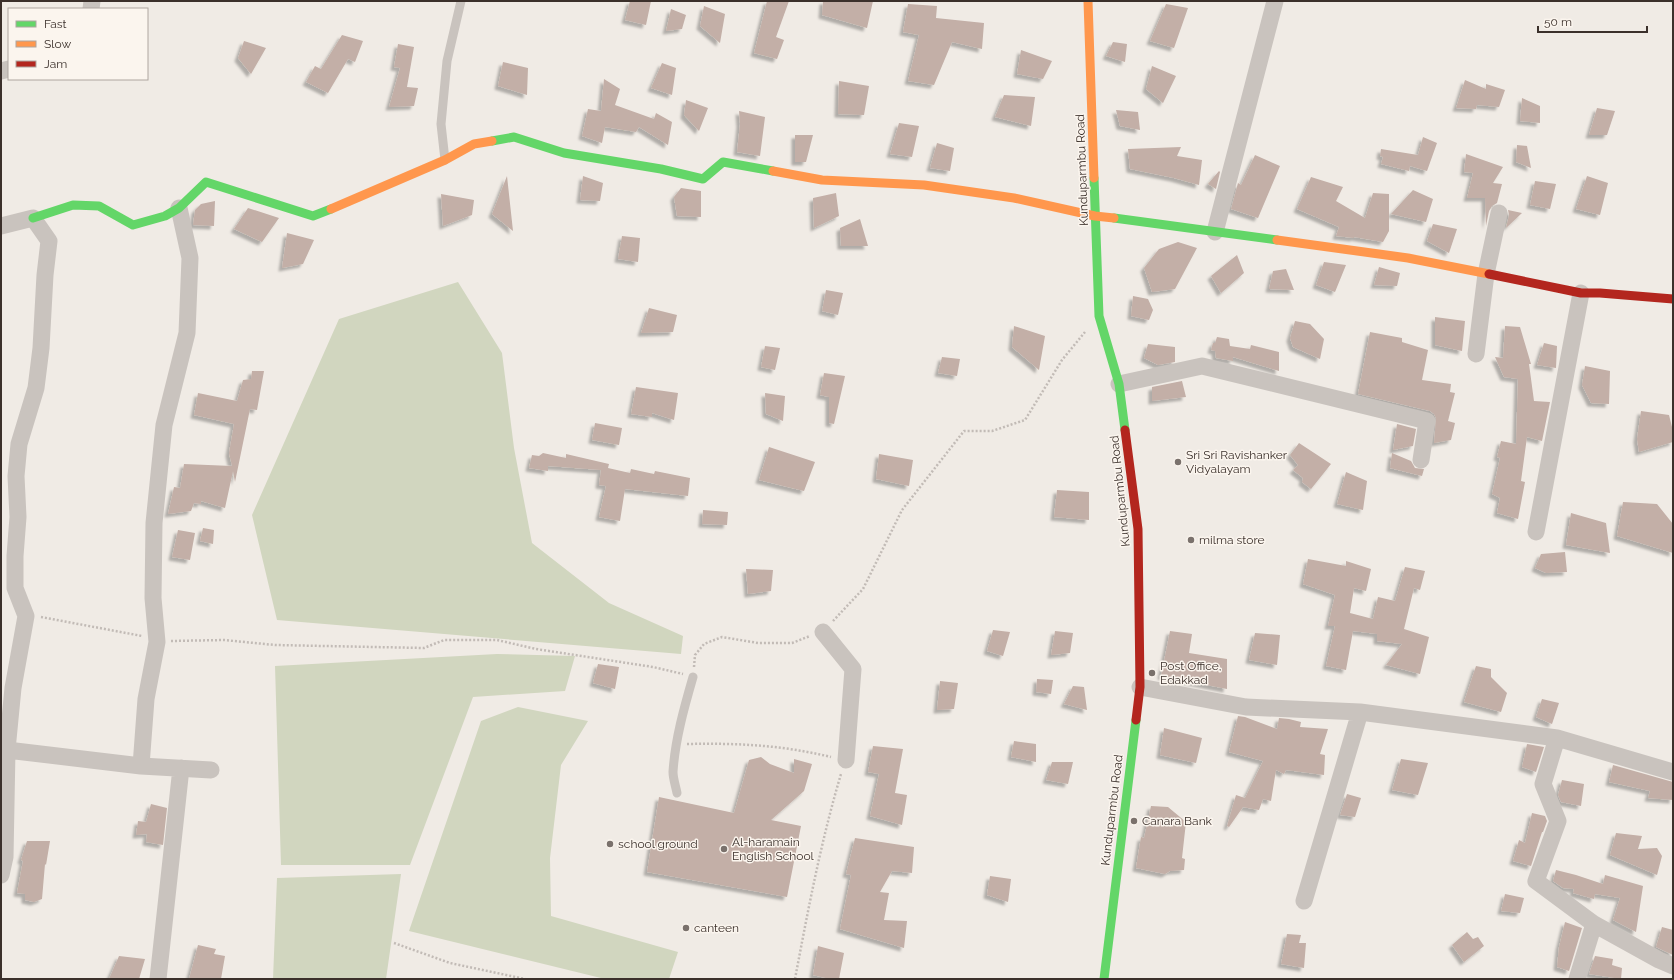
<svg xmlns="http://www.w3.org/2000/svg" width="1674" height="980" viewBox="0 0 1674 980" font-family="Raleway,sans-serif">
<defs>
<filter id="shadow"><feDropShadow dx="-3.5" dy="3.5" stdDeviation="1" flood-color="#0004"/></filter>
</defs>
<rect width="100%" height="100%" fill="#f0ebe5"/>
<!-- green -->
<path fill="#d1d6bf" d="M458,282L502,353L514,448L532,543L609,603L683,636L681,654L277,620L252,515L339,319Z
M497,654L575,656L565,691L473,697L410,865H281L275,666Z
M518,707L588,721L561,765L550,858L551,916L678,952L669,979H605L409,931L481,721Z
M401,874L386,979H273L277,878Z"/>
<!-- building -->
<path fill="#c3afa7" filter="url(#shadow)" d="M630,1H651L646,25L625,20Z
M767,1H789L776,37L784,40L777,59L754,53Z
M823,1H873L867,28L822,15Z
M908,4L937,6L936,18L984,23L982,49L952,42L934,85L908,81L919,35L903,32Z
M1166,4L1188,8L1174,48L1150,41Z
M704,6L725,14L720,43L700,26Z
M671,9L686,15L682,29L666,31Z
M342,35L363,41L355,62L348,59L328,93L306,82L315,66L321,69Z
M244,41L266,48L251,74L238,58Z
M1113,42L1127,44L1125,62L1106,56Z
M398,44L414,47L407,87L418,88L414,106L389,107L400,68L394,67Z
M1021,50L1052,61L1043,79L1017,74Z
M503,62L528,68L527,95L498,86Z
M662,63L676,68L672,95L651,88Z
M1152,66L1176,76L1163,103L1146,89Z
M604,79L620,89L615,105L654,119L656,113L672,122L668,145L639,127L636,132L605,127L602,143L582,136L588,109L601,111Z
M1465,80L1486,89V84L1505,90L1499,107L1477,105L1476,109L1456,108Z
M839,81L869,86L864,115L838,114Z
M1004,95L1035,97L1031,126L995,117Z
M1522,98L1540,106V123L1520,121Z
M686,100L708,108L699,131L684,115Z
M1597,108L1615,111L1607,135H1589Z
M1116,110L1138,112L1140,130L1120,126Z
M739,111L765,117L760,156L737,152L740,124Z
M899,123L919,126L912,157L890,154Z
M795,135H813L806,162H795Z
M1423,137L1437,143L1427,171L1410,166L1409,171L1381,164L1383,157L1380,156L1381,149L1418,155Z
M937,143L954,148L950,171L930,168Z
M1517,145L1527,146L1531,168L1516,162Z
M1181,147L1177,156L1202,160L1199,185L1174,178L1130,169L1128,149Z
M1466,154L1503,167L1493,183L1502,184L1497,203L1492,206L1489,211L1486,226L1485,198H1467L1473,173L1464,172Z
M1255,155L1280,166L1258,218L1231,209L1238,183L1241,185Z
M1219,171L1220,172L1216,189L1208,184Z
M507,176L513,231L492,214Z
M583,176L603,183L600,201L580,200Z
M1587,176L1608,183L1600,215L1576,209Z
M1311,177L1343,187L1336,201L1365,218L1373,193L1389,194V231L1383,242L1354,237V238L1336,236L1339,227L1297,209Z
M1535,181L1556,184L1550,209L1530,205Z
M681,188L701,191V217L677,216L674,197Z
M1413,190L1433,199L1426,222L1391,214Z
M836,193L839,216L814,228L813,198Z
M441,194L474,200L472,215L443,226Z
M215,201L214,226L193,225L195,210L201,204Z
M248,208L279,218L262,242L234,229Z
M1508,210L1522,213L1506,228L1509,215Z
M860,219L868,246H841L840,228Z
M1433,224L1457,229L1449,253L1427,241Z
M287,233L314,240L303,264L282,268Z
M622,236L640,238L638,262L618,259Z
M1178,242L1197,248L1175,289L1152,292L1144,268L1159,249Z
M1237,255L1244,273L1221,293L1211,276Z
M1324,262L1346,265L1335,292L1316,285Z
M1379,267L1400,273L1397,286L1374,285Z
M1286,269L1294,290L1269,289L1273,271Z
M826,290L843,293L838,315L822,311Z
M1133,296L1148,299L1153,310L1149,320L1131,316Z
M649,308L677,315L673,332L641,333Z
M1435,317L1465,321L1462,351L1435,345Z
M1295,321L1310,324L1324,339L1320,359L1293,347L1290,338Z
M1014,326L1045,336L1039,370L1012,347Z
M1505,326L1520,327L1531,364H1529L1534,401L1550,402L1542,441L1527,437L1521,481L1525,482L1518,519L1497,513L1500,498L1492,494L1500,458L1497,457L1501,441L1516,444L1518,379L1504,377L1495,357L1503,358Z
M1370,332L1402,338V342L1428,350L1422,380L1451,384L1450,392L1455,393L1448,421L1455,423L1451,440L1434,443L1436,418L1434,414L1430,411L1358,394Z
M1217,337L1229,339L1230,346L1250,349L1251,345L1279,352V371L1233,357V361L1216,358L1215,351L1211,350L1213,343H1215Z
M1544,343L1557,346L1556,368L1537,365Z
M1148,344L1175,347V362L1158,365L1144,358Z
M765,346L780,348L775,370L761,367Z
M942,357L960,359L957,376L938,373Z
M1585,366L1610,371L1609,404L1591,403L1582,385Z
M252,371H264L257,410L250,409L235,482L233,471L225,508L201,501V504L194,503L191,511L168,514L174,487L180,488L184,464L232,466L229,453L234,424L194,415L198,393L237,401L243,380L251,379Z
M824,373L845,376L834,424L829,423V397L820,395Z
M1182,381L1186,397L1152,401V387Z
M636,387L678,393L674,420L652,413V417L631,414Z
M765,393L785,396L783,421L766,414Z
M1641,411L1669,415L1673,431V442L1639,452L1637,439Z
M595,423L622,428L619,445L592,440Z
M1397,424L1416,429L1413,446L1393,450Z
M1299,443L1331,464L1311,489L1302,482L1303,478L1293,470L1298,465L1290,455Z
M769,447L815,462L804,491L759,480Z
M543,453L566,458V454L609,464L608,468L630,473L631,469L654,474L655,471L690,478L688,496L625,489L620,521L599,517L606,486L599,485L601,470L548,466V471L529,468L532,455L539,456Z
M1392,453L1411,461L1415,468L1424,469L1422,476L1390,468Z
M879,454L913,460L909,486L876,479Z
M1346,472L1367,481L1363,510L1337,504Z
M1057,490L1089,492V520L1054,517Z
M1623,502L1657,504L1673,524V553L1617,536Z
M703,510L728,512L727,525L702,524Z
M1571,513L1606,523L1610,553L1566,545Z
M203,528L214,530L213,544L200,541Z
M178,530L195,533L190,560L172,557Z
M1565,552L1567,572L1546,573L1535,568L1541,554Z
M1308,559L1346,566V561L1371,569L1366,591L1354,588L1350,613L1373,619L1378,597L1395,601L1405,567L1425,571L1420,590L1414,588L1404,629L1429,637L1420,674L1386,665L1402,644L1377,641V634L1353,631L1346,670L1326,666L1335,626H1328L1335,595L1303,584Z
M746,569L773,570L771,591L748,594Z
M993,630L1010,632L1003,656L987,651Z
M1055,631L1073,633L1070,653L1051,655Z
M1170,631L1192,634L1189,653L1227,659V689L1161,676Z
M1255,633L1280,635L1277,665L1249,660Z
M598,664L619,667L615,689L593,683Z
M1476,666L1491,669V677L1507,693L1501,712L1464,702Z
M1037,679L1053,680L1051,694L1036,692Z
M940,681L958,683L954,709L937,710Z
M1073,686L1084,687L1087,710L1064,704Z
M1542,699L1559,703L1552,724L1536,717Z
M1238,716L1245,717L1277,729L1279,718L1289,719L1301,722L1300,727L1328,729L1320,754L1325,755L1324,775L1286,770L1284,774L1276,770L1271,801L1263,799L1259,810L1243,807L1229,827L1227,826L1236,795L1245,798L1263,761L1229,752Z
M1164,728L1202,738L1196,763L1160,755Z
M1014,741L1036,744V762L1011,757Z
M1527,744L1544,747L1536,772L1522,767Z
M873,746L903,749L895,793L907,795L902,825L870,816L879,774L868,772Z
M761,757L770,764L794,773V759L812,764L804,791L771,820L801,826L787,897L647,872L659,797L734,813L749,760Z
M1401,759L1428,763L1418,795L1392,790Z
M1052,762H1073L1068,784L1046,780Z
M1613,765L1673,782V800L1648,798L1650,791L1609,782Z
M1562,780L1584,784L1581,806L1561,802L1558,795Z
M1347,794L1361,798L1355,817L1340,815Z
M151,804L167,808L163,845L146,842L147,834L136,835L138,821L146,822Z
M1151,806L1168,807L1186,822L1182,858L1185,859L1184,870L1170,871L1165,874L1136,868L1141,837L1144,838Z
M1532,813L1545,816L1547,821L1543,832H1542L1531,866L1513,861L1519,840L1525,843Z
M1616,833L1642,836L1638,849L1657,848L1662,856L1657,875L1610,855Z
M855,838L914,847L912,873L892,871L880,892L889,893L884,920L907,921L904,948L840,929L851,875L846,874Z
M27,841H50L46,865L45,864L42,899L34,902L25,900V894L17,893L23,861L21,860Z
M1556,870L1576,875L1603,884L1605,875L1643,886L1636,932L1613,920L1620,898L1595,894L1594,899L1573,893L1574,889L1563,888L1553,881Z
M990,876L1011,879L1008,902L987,895Z
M1505,894L1524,898L1520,913L1501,911Z
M1565,922L1582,928L1569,971L1557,967L1559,947Z
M1662,927L1673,930V955L1656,947Z
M1467,932L1473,939L1478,937L1484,946L1464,962L1452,945Z
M1287,934L1301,935L1299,943H1306L1304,968L1281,964Z
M198,945L216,949L214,954L225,956L221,979H189Z
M818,946L844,953L839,979H830L813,975Z
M119,956L145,959L139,979H109Z
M1595,956L1613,959L1612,965L1622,968L1621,979L1589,974Z"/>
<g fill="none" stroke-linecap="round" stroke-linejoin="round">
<!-- path -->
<path stroke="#c2bbb6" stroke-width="2.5" stroke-dasharray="2 2" stroke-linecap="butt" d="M41,617L142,636
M833,621L863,589L902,510L964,431H992L1025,420L1062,360L1085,332
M171,641L224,640L275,645L424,648L444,640H497L536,649L653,667L683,674
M694,667L695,655L704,644L722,637L758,643H792L810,636
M687,744C739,743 781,745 831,757
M394,943L450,963L525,979
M795,979C808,910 821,841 841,774"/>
<!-- lane -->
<path stroke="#c9c3be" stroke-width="9" d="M445,160L441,124L447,61L461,1
M677,793C676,787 673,779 673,772C675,740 684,708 693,677"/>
<!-- street -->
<path stroke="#c9c3be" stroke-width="17" d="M91,9L92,1
M1,71L9,69
M179,208L190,258L187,333L164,425L154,523L153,598L157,642L146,699L141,766L211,770
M1,226L33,218L49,241L45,275L41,348L36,388L19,444L16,476L18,517L15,556V588L26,616L13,688L7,750L5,857L1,875
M1215,232L1275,1
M1476,354L1486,274L1499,213
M1119,384L1202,366L1427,421L1421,460
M1536,532L1581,293
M823,632L853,669L846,760
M1140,687L1246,707L1360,712L1557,738L1673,772
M1557,738L1543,784L1558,821L1536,881L1594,924L1577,979
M7,750L141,766
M1304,901L1360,712
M1594,924L1659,960L1673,966
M158,979L181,768"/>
<!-- fast -->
<path stroke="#63d668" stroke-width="9" d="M492,141L514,137L564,153L661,169L703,179L723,162L773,171
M1094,178L1099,316L1119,384L1125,430
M33,218L73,205L99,206L133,225L165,216L179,208L206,182L313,216L331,209
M1114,218L1277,240
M1104,979L1136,720"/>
<!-- slow -->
<path stroke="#ff974d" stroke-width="9" d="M1088,1L1094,178
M773,171L822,180L924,185L1014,198L1095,216L1114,218
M331,209L445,160L474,144L492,141
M1277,240L1408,258L1489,274"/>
<!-- jam -->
<path stroke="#b3261e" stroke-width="9" d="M1489,274L1581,293H1600L1673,299
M1125,430L1138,529L1140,687L1136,720"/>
</g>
<!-- markers -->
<g fill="#7a716c" stroke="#fbf5ee" stroke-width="1.5">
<circle cx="1178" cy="462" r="4"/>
<circle cx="1191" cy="540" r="4"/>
<circle cx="1152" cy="673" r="4"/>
<circle cx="1134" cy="821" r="4"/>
<circle cx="610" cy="844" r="4"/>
<circle cx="724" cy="849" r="4"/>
<circle cx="686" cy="928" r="4"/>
</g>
<g text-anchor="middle" stroke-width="3" stroke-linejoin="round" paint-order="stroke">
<!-- street labels -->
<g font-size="12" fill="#3b302b" stroke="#fbf5ee">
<text transform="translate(1082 170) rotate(-92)" y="4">Kunduparmbu Road</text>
<text transform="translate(1120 491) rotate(-96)" y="4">Kunduparmbu Road</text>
<text transform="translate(1112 810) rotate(-83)" y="4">Kunduparmbu Road</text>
</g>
<!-- poi labels -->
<g font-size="12" fill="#3b302b" stroke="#fbf5ee" text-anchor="start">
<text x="1186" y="459">Sri Sri Ravishanker<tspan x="1186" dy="14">Vidyalayam</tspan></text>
<text x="1199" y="544">milma store</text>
<text x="1160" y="670">Post Office,<tspan x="1160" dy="14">Edakkad</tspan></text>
<text x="1142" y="825">Canara Bank</text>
<text x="732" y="846">Al-haramain<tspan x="732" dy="14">English School</tspan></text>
<text x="618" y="848">school ground</text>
<text x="694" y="932">canteen</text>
</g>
</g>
<!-- border -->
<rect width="1674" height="980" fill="none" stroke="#3b302b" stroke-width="4"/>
<!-- legend -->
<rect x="8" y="8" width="140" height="72" fill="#fbf5ee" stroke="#aea6a0"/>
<rect x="16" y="21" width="20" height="6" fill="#63d668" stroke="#aea6a0"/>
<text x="44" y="28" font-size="12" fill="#3b302b">Fast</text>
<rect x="16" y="41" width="20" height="6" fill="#ff974d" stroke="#aea6a0"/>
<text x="44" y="48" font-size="12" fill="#3b302b">Slow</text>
<rect x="16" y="61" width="20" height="6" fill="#b3261e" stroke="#aea6a0"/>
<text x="44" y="68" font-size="12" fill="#3b302b">Jam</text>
<!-- scale -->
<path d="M1538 26v6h109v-6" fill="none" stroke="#3b302b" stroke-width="2"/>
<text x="1544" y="26" font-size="12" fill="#3b302b" stroke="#fbf5ee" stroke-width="3" paint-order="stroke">50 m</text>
</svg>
